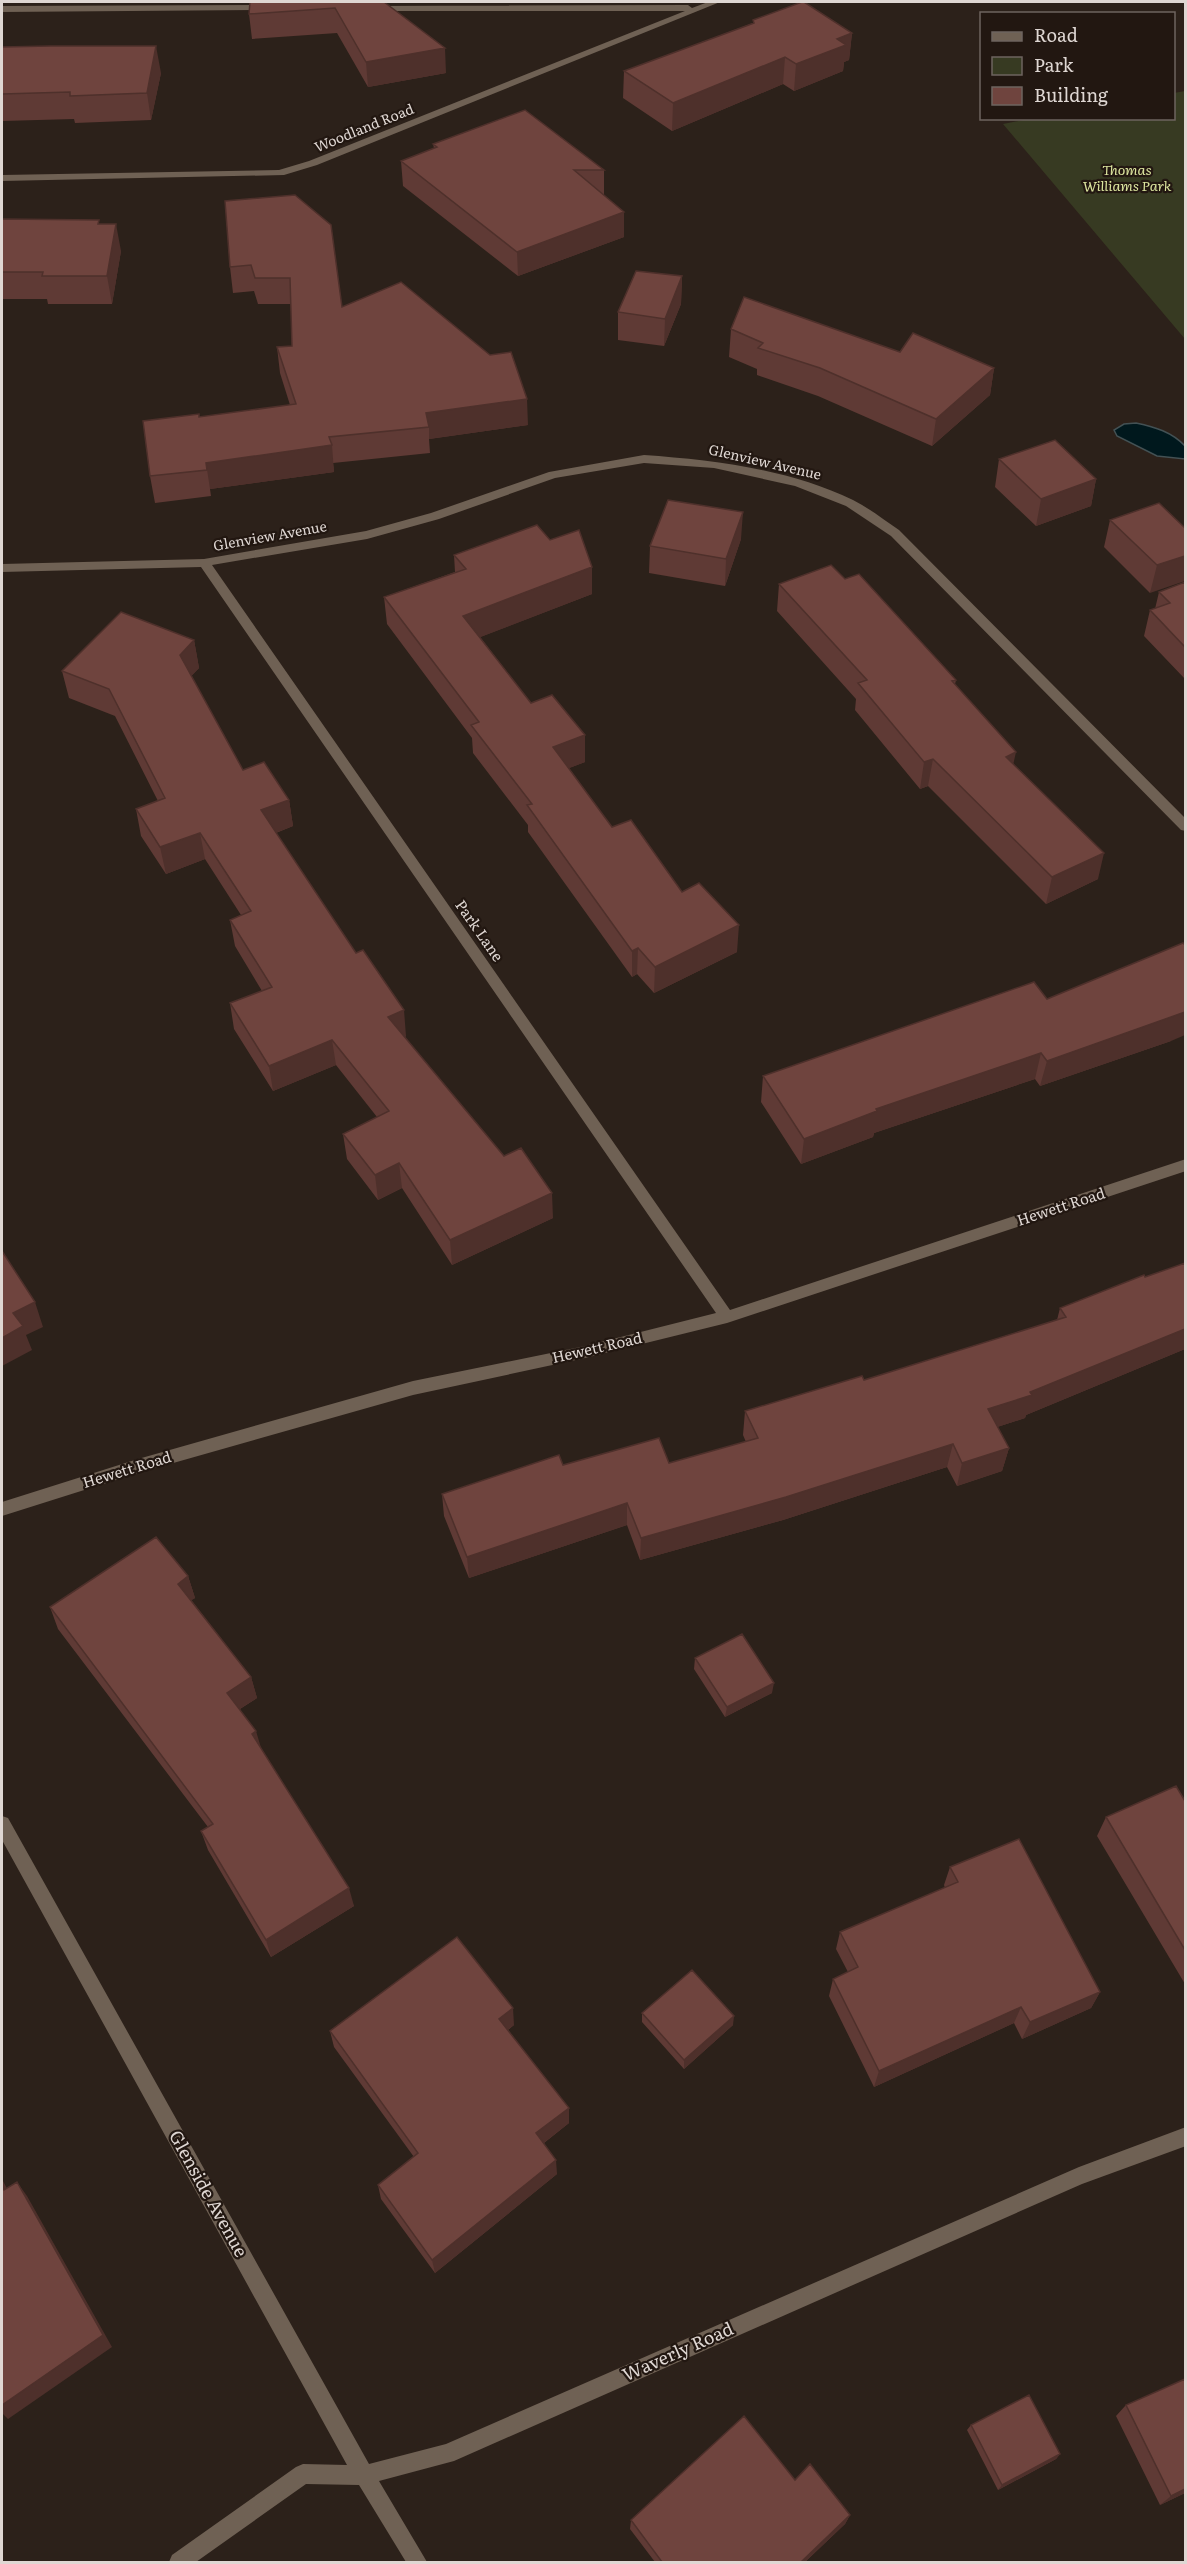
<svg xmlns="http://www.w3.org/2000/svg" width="1187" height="2564" viewBox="0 0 1187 2564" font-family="Literata,serif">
<rect width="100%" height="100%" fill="#2c211a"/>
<!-- green -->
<path fill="#373a22" d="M1185,91H1186L1185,339L1003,124L1033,118H1174V93Z"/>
<!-- water -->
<path fill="#00181d" stroke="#435154" stroke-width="1.5" d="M1136,423C1155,427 1172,432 1185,446V459L1157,456L1117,436L1114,430L1124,424Z"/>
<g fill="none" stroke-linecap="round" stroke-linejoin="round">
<!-- street -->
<path fill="#6f6154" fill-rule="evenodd" d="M708,2H720L317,165L284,175L2,181V175L279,170L309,161L685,11H373L370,10V6L688,5L692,8Z
M268,5L271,6V10L2,12V6Z
M644,455C714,460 789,469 853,500C869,508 884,520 899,530L1186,819V831L1181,830L891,536L846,506L795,486L714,468L644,463L555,478L439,519L367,539L212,565L730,1310L1186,1159V1171L727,1323L585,1358L413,1395L138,1473L2,1516V1502L138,1459L413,1381L585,1346L716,1313L201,567L2,572V564L204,559L366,531L431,513L549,472Z
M2,1816L8,1818L369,2464L446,2444L1079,2167L1186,2127V2146L1082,2184L454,2461L379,2481L427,2562H406L359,2485L306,2484L196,2562H169L172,2555L296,2467L303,2464L347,2465L2,1840Z"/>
</g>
<!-- wall -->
<path fill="#5f3a35" d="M384,2L446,73L368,87L337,33L252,39L249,14Z
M753,20L852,33L849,60L844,62L843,71L794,91L783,84L672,131L623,98L624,71L753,23Z
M2,47L161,73L151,120L75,123L74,119L2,121Z
M433,144L604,170V195L624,237L518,276L403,186L401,161L434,148Z
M225,201L342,307L528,425L429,439L430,453L333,463L334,472L210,489L211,496L155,503L150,476L199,417L290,405L280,373L277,347L292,346L291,304H258L254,291L233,293L230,267Z
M2,219L99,224L121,251L112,304H48L47,299H2Z
M682,276L681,304L664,346L618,340V312Z
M731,329L900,352L994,368L990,395L932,446L818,396L757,375V369L729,357Z
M999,459L1096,479L1091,506L1036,526L995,487Z
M1110,520L1185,528L1150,593L1104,547Z
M741,539L725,586L649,573L650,546Z
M454,555L592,594L480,637L531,703L585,762L569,768L612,827L682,892L737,952L654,993L637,974L632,977L528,832V825L473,753L472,738L387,624L384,597L455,572Z
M845,579L956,680L955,684L1098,879L1046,904L928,786L920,789L855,710L856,699L777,611L779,584Z
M1185,582V679L1144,636L1150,610L1155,609L1159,592Z
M194,640L199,668L191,676L243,770L289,800L293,826L276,833L406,1036L405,1037L553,1218L452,1265L402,1188L378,1200L347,1159L343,1134L377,1117L336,1065L273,1091L234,1029L230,1003L262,991L235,946L230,920L241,915L205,859L166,874L141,836L136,809L158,801L115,716L69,698L62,671Z
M1047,999L1171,1041L1040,1086L1035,1079L874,1133L873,1137L801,1164L761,1102L763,1076Z
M1185,1263V1349L1026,1415L1025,1418L997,1427L1009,1448L1002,1471L957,1486L947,1467L783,1520L640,1560L627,1525L469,1578L444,1516L442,1494L563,1465L669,1463L746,1442L743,1435L745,1411L864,1380L1057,1320L1060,1308Z
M188,1576L195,1598L191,1600L251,1677L257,1698L240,1709L262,1750L354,1906L271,1957L208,1850L201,1831L208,1827L58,1629L50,1607Z
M695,1658L772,1693L725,1717L694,1669Z
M1185,1801V1984L1097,1836L1106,1817Z
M950,1867L1100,1992L1091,2008L1022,2039L1014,2023L874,2087L829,1996L833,1979L848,1972L836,1949L840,1932L945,1888L944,1885Z
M642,2013L733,2025L684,2069L642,2022Z
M514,2025L508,2030L569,2108V2123L544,2143L557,2174L435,2273L381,2199L378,2185L414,2157L334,2047L330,2031Z
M1126,2405L1185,2493L1160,2505L1116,2416Z
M971,2425L1060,2454L1056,2459L998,2490L967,2430Z
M850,2515L845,2524L805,2562H655L630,2529L631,2520Z"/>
<!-- shaded-wall -->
<path fill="#4e302b" d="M852,33L849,60L844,62L843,71L794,91L796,64L837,39Z
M156,46L161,73L151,120L147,93Z
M445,48L446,73L368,87L366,62Z
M785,57L783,84L672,131L673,103Z
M624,212V237L518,276L517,252Z
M116,224L121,251L112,304L107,276Z
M682,276L681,304L664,346L665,319Z
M994,368L990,395L932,446L936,419Z
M527,399L528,425L429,439V427L426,413Z
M332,445L334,472L210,489L206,463Z
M1096,479L1091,506L1036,526L1041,499Z
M743,512L741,539L725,586L726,559Z
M1185,556V581L1150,593L1157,565Z
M592,567V594L465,643L463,616Z
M194,640L199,668L185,683L180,655Z
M585,735V762L554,774L553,747Z
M1016,752L1010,779L1006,757Z
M933,759L928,786L920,789L924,762Z
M289,800L293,826L265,837L261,810Z
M200,833L205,859L166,874L160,847Z
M1104,853L1098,879L1046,904L1052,877Z
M739,925L737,952L654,993L655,967Z
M638,948L637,974L632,977V951Z
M404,1010L406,1036L391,1043L388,1017Z
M1185,1012V1035L1171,1041L1040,1086L1047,1061Z
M332,1040L336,1065L273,1091L269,1066Z
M1041,1053L1035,1079L874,1133L873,1137L801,1164L804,1139L876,1109Z
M399,1163L402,1188L378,1200L375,1175Z
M552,1193L553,1218L452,1265L450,1240Z
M35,1302L43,1327L26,1335L32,1350L2,1366V1338L13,1313Z
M1185,1329V1349L1026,1415L1025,1418L982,1432L988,1409Z
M953,1444L947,1467L783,1520L640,1560L641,1538Z
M1009,1448L1002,1471L957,1486L962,1463Z
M627,1503V1525L469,1578L467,1557Z
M188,1576L195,1598L184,1605L178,1584Z
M251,1677L257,1698L233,1713L227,1693Z
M774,1683L772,1693L725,1717L727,1707Z
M256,1731L262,1751L252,1734Z
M349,1888L354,1906L271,1957L266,1940Z
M1100,1992L1091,2008L1022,2039L1030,2022Z
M1021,2007L1014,2023L874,2087L879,2071Z
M513,2008L514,2025L501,2035L499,2019Z
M734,2016L733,2025L684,2069V2060Z
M569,2108V2123L537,2148L536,2133Z
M556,2160L557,2174L435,2273L432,2260Z
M2,2179L15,2204L4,2190L2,2185Z
M17,2182L27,2196L112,2347L8,2419L2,2413V2405Z
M1060,2454L1056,2459L998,2490L1002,2485Z
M1185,2489V2493L1160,2505L1171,2496Z
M850,2515L845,2524L805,2562H801Z"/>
<!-- building -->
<path fill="#6f443e" stroke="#4e302b" stroke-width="1.5" d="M250,2H384L445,48L366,62L335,8L249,14Z
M802,2H804L852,33L837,39L846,45L796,64L785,57L673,103L624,71L754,23L753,20Z
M50,46H156L147,93L70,96V92L2,94V47Z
M525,110L604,170H574L624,212L517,252L401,161L437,147L433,144Z
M295,195L331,225L342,307L401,282L490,355L511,352L527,399L426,413L429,427L329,437L332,445L206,463L207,470L150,476L143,421L199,414V417L296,404L277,347L292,346L290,278H255L251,265L230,267L225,201Z
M2,219L99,220L98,224H116L107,276H42L43,272H2Z
M636,271L682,276L665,319L618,312Z
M744,297L900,352L913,333L994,368L936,419L820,368L758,348L763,343L731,329Z
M1055,440L1096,479L1041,499L999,459Z
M668,500L743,512L726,559L650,546Z
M1159,503L1185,528V556L1157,565L1110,520Z
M537,525L550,540L579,530L592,567L463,616L531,703L552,695L585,735L553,747L612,827L631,820L682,892L699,883L739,925L655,967L638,948L632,951L527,805L532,804L471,725L479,722L384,597L466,569L454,555Z
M831,565L845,579L859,574L956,680L952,681L1016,752L1006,757L1104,853L1052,877L933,759L924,762L858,683L867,680L779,584Z
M1185,582V647L1150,610L1170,603L1159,592Z
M121,612L194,640L180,655L243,770L264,762L289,800L261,810L356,953L363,950L404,1010L388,1017L504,1156L521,1148L552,1193L450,1240L399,1163L375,1175L343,1134L389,1111L332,1040L269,1066L230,1003L272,987L230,920L251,911L200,833L160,847L136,809L165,798L109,689L62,671Z
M1183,943L1185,945V1012L1047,1061L1041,1053L876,1109L877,1111L804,1139L763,1076L1034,982L1047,999Z
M2,1251L35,1302L13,1313L23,1326L2,1338Z
M1185,1263V1329L1030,1392L1032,1395L988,1409L1009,1448L962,1463L953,1444L786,1497L641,1538L627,1503L467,1557L442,1494L559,1455L563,1465L659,1438L669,1463L758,1438L745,1411L862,1376L864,1380L1066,1317L1060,1308L1144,1275L1145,1277Z
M156,1537L188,1576L178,1584L251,1677L227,1693L256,1731L252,1734L349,1888L266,1940L201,1831L213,1824L50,1607Z
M742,1634L774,1683L727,1707L695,1658Z
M1176,1786L1185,1801V1950L1106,1817Z
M1019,1839L1100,1992L1030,2022L1021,2007L879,2071L833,1979L858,1967L840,1932L958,1882L950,1867Z
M457,1937L513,2008L499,2019L569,2108L536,2133L556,2160L432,2260L378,2185L418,2153L330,2031Z
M692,1970L734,2016L684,2060L642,2013Z
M17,2182L103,2335L2,2405V2185L4,2190Z
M1185,2379V2489L1171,2496L1126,2405Z
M1029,2395L1060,2454L1002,2485L971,2425Z
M744,2416L795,2480L810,2464L850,2515L801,2562H662L631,2520Z"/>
<g text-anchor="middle" stroke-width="4.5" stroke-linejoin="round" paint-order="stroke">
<!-- far-street labels -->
<g font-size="14" fill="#dfd7d3" stroke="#221711">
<text transform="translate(364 128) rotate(-22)" y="5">Woodland Road</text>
<text transform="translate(765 462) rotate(13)" y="5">Glenview Avenue</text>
<text transform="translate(270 536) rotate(-10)" y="5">Glenview Avenue</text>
</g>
<!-- far-park labels -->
<g font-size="14" font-style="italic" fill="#dbe49e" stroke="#221711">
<text x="1127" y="175">Thomas<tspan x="1127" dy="16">Williams Park</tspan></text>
</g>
<!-- street labels -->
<g font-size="15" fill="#dfd7d3" stroke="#221711">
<text transform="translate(479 931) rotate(55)" y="5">Park Lane</text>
<text transform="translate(1061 1207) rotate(-18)" y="5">Hewett Road</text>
<text transform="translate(597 1348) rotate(-13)" y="5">Hewett Road</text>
<text transform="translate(127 1470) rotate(-17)" y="5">Hewett Road</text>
</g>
<!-- near-street labels -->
<g font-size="18" fill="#dfd7d3" stroke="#221711">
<text transform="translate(208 2194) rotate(61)" y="6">Glenside Avenue</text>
<text transform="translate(678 2352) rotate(-24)" y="6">Waverly Road</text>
</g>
</g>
<!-- border -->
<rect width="1187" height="2564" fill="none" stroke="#dfd7d3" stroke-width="6"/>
<!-- legend -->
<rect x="980" y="12" width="195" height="108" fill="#221711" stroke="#6e645f" stroke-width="1.5"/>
<rect x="992" y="32" width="30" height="9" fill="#6f6154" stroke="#6e645f" stroke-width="1.5"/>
<text x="1034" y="42" font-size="18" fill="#dfd7d3">Road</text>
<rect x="992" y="57" width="30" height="18" fill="#373a22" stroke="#6e645f" stroke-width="1.5"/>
<text x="1034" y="72" font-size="18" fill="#dfd7d3">Park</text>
<rect x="992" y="87" width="30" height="18" fill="#6f443e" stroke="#6e645f" stroke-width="1.5"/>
<text x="1034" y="102" font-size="18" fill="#dfd7d3">Building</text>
</svg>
